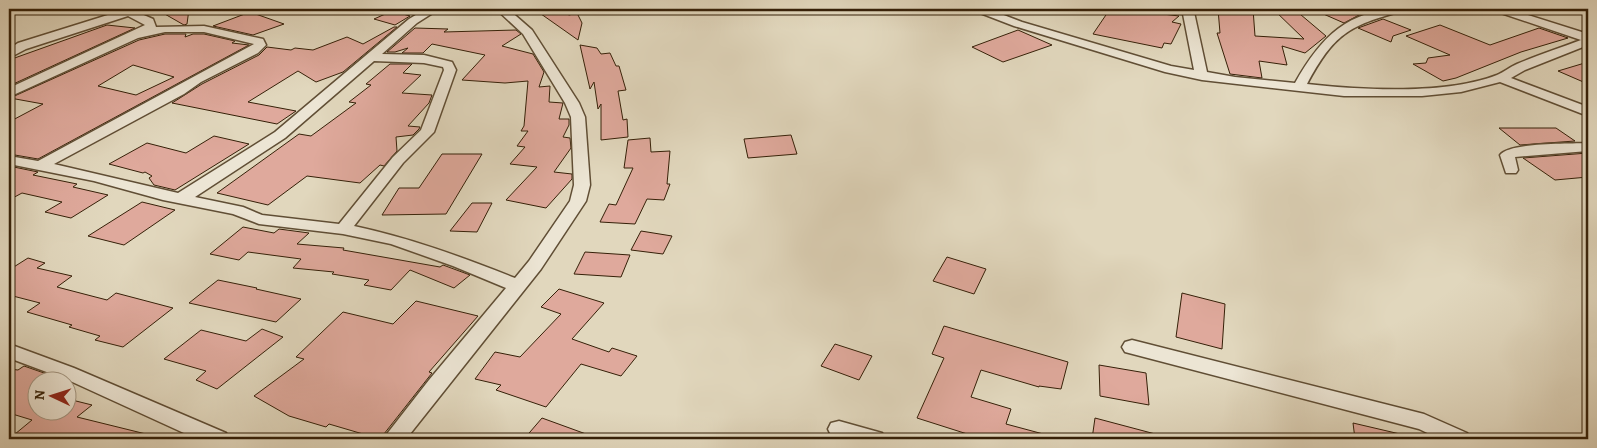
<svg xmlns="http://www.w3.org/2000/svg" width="1597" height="448" viewBox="0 0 1597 448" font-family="Alegreya,serif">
<rect width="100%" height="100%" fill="#e1d7bd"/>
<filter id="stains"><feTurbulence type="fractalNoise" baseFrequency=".004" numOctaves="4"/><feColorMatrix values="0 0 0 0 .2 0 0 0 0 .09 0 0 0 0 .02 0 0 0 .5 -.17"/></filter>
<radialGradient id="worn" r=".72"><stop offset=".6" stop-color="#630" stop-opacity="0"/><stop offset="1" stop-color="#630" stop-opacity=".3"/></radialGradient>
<!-- building -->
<path fill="#dfa99c" stroke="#352008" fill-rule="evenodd" d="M156,9H189L187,24L184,25Z
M534,9H565L564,12L569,15L577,13L582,23L578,40Z
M1110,9H1153L1163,14L1179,16L1172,22L1181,24L1171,44L1164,43L1162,48L1093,34Z
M1218,9H1253L1255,36L1304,39L1273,9H1294L1326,36L1305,53L1282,46L1287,65L1259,61L1262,78L1230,74L1217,33H1220Z
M1312,9H1345L1359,15L1344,23Z
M392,11L410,16L395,25L374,19Z
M250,12L284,24L253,35L213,26Z
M1383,19L1411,30L1393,36L1391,42L1358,28Z
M107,25L135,28L9,86V60Z
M1440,25L1490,45L1539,28L1568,38L1521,52L1456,78L1443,81L1413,64L1426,63L1428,58L1450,55L1406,36Z
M394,27H397L343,72L316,82L298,71L248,102L296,111L277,124L172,103L202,84L259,55L267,47L291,50L295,48L313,50L347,37L363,44Z
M415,28L448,29L444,32L516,30L521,34L502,46L533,54L544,72L539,87L550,86L549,102L563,103L559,119H569V125L563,137L570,138L571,148L554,172L572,174V179L546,208L506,200L537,167L510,164L525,147L517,146L528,131H521L524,126L528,81L505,83L462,80L485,55L432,44L423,53H402L408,48L395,52H387Z
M1018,30L1052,45L1003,62L972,47Z
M165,34H186L185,37L193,34H204L235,41L232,43L249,45L38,159L9,154V122L43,104L10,98L139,40ZM133,65L174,77L136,95L98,86Z
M580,45L597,48L601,54L610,53L616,66H619L626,90L618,91L623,120L627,119L628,137L601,140V104L598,109L594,82L590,89Z
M1588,62V84L1558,71Z
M390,64H412L403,73L421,75L402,93L432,95L429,103L408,126L420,127L419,129L413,135L396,137L397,151L384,166L380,165L360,183L307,176L268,205L217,193L299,134L311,136L356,103L349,102L371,85L366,84Z
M1499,128H1556L1575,141L1520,145Z
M791,135L797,154L748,158L744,139Z
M214,136L249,144L175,190L154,185L149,178L152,176L145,172L143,173L109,164L147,143L186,153Z
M650,138L651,152L670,151L667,184H670L664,200L647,199L635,224L600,222L609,204L616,205L633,168H624L628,140Z
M1588,153V177L1555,180L1523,158Z
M442,154H482L446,214L382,215L399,188H419Z
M9,166L38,172L33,175L77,184L73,187L108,195L71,218L45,212L62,202L22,193L9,200Z
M142,202L175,210L124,245L88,236Z
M472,203H492L477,232L450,231Z
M243,227L274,233L279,229L309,233L297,244L344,248L343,250L440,267L443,265L470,275L454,288L410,270L391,290L364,285L369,280L332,274L334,272L293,268L301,259L248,252L239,260L210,254Z
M641,231L672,236L663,254L631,250Z
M585,252L630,255L621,277L574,274Z
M947,257L986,269L974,294L933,281Z
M28,258L45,263L37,268L72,276L57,287L107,300L116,293L173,308L123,347L95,340L100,336L69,327L72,325L27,312L40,303L9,295V270Z
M218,280L257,288L256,289L301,299L276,322L189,303Z
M559,289L604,303L572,339L609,352L612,348L637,356L621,376L581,364L546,407L496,390L501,385L475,379L495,352L520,357L561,314L541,307Z
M1182,293L1225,304L1222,349L1176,337Z
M416,301L478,316L429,372L432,373L380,439L329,424L326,427L289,416L254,396L304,359L296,357L343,312L393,324Z
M944,326L1068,362L1061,389L1039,386V387L981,370L971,397L1011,409L1006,424L1047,435L1046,439H983L917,418L944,358L932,354Z
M262,329L283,337L217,389L196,380L206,371L164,359L201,330L246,341Z
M835,344L872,356L859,380L821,366Z
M1099,365L1146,373L1149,405L1100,396Z
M24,366L64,380H38V390L35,392H38V410H68V399L92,405L77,417L150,435V439H9L32,420L9,413V369L18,370Z
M542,418L597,438L596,439H524Z
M1095,418L1159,435L1158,439H1092Z
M1353,423L1400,434V439H1355Z"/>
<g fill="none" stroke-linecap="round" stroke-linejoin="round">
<!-- street casing -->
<g stroke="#604e35" stroke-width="3">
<path id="street" d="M127,9H141L139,13L153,19L156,27L204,26L263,39L266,45L258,53L201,82L184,94L54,164L178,193L275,132L409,19L426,9H439L417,23L382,54L424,55L452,62L456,70L434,132L403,163L354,226C410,238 462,257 515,278L529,261L570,201L574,185L571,117L565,103L523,34L496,9H508L532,30L579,103L585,117L590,185L586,201L541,269L406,439H383L429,380L506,288L453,266L391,244L343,234L259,224L233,214L163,200L94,181L9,164V156L38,161L254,44L204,32H165L138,38L9,97V88L145,25L128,16L26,49L9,58V49L18,43ZM374,61L424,63L443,67L444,70L421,130L393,157L339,224L262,215L243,207L195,197L285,138Z
M973,9H988L1022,22L1171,66L1194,70L1183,14L1163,12L1157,9H1195L1194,12L1207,72L1235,77L1295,83C1321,37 1348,9 1403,9L1402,11C1348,26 1334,34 1307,84C1361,90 1446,95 1497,75C1504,72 1510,67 1517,64C1538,55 1560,48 1581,40L1495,11L1493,9H1509L1588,34V45L1525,70L1511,78L1588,107V116L1500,82L1461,92L1422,96H1344L1202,80L1165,72L1014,26L975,11Z
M1588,143V151L1515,157L1518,170L1516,173H1506L1500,155C1509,142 1571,144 1588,143Z
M1132,340L1424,414L1467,433L1470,439H1440L1419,429L1125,352L1122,347L1125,342Z
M9,344L74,368L226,433L229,439H197L68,380L9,358Z
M839,421L882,433L885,439H846L831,435L828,429L831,423Z"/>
</g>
<!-- street -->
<use href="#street" fill="#ece5d4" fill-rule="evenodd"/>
</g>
<!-- margin -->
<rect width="1597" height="448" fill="none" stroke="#e1d7bd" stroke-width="30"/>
<rect x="10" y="10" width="1577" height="428" fill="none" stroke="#352008" stroke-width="2.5"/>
<rect x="15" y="15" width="1567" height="418" fill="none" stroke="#352008"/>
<!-- north arrow -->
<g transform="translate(52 396) rotate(274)"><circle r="24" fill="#ece5d4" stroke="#a39682"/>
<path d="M0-4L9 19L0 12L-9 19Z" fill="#8f2418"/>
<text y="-8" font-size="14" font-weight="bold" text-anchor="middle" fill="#352008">N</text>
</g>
<rect width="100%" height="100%" filter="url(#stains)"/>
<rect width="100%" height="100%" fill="url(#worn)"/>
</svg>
